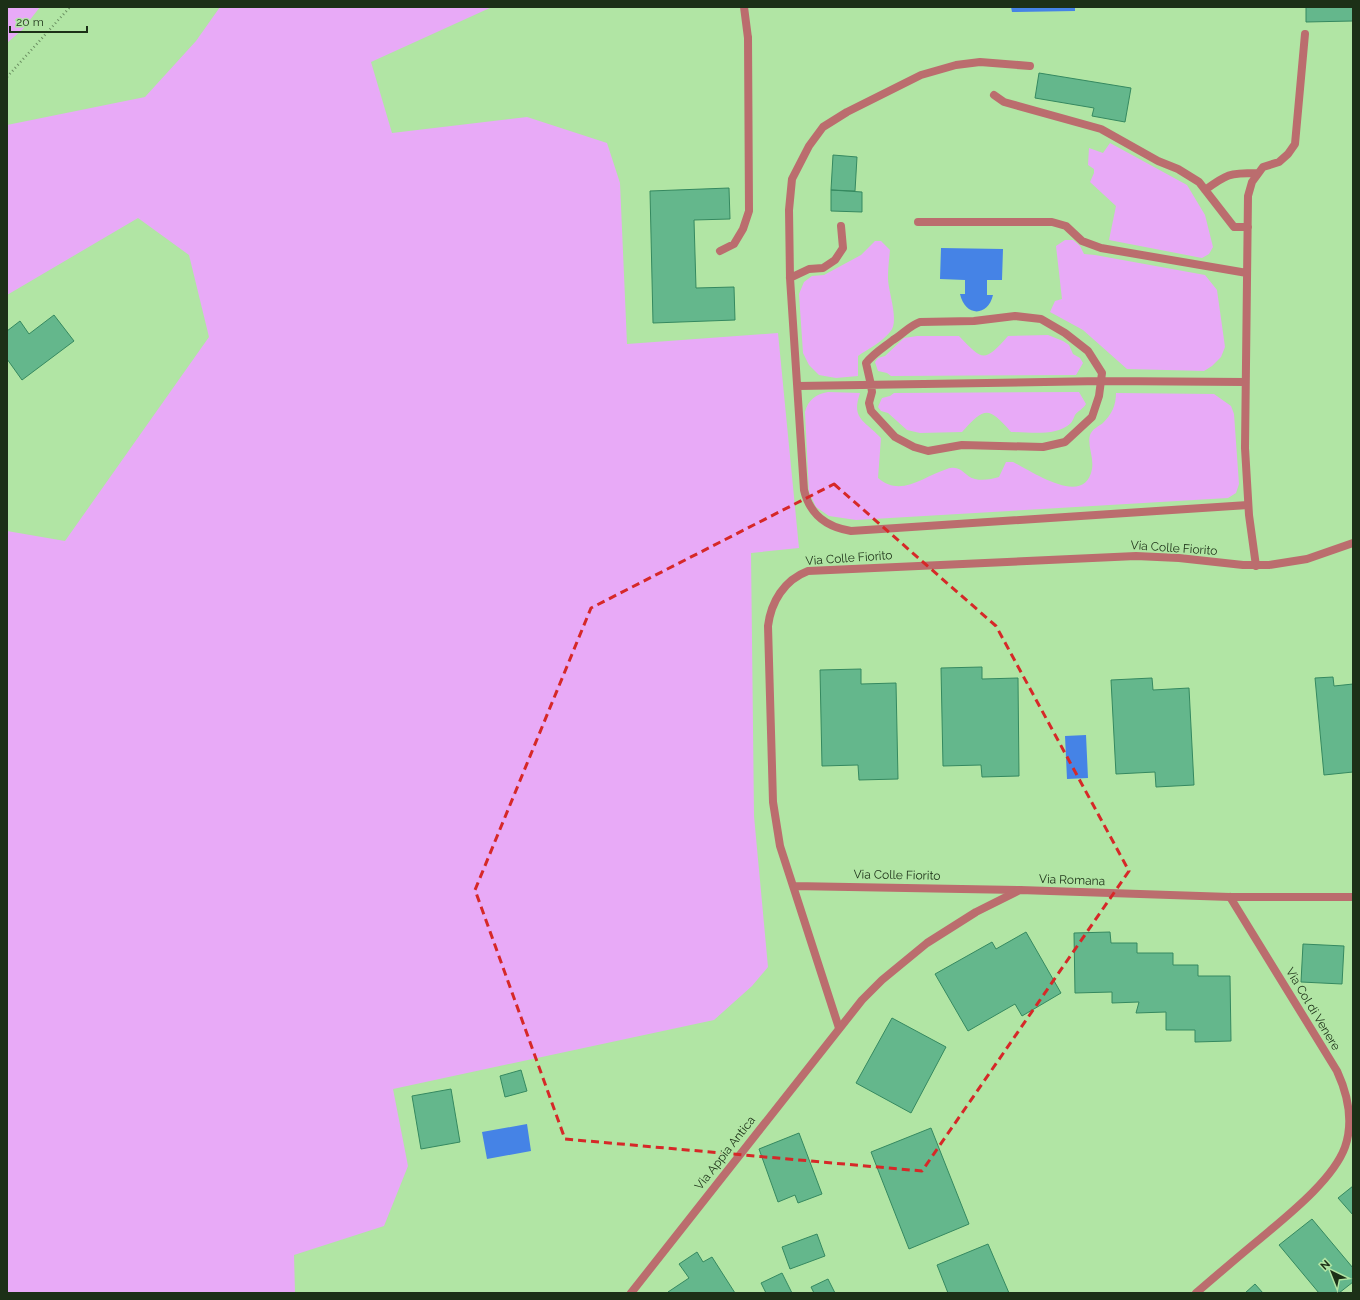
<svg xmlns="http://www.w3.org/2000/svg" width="1360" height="1300" viewBox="0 0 1360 1300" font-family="Raleway,sans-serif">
<rect width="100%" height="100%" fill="#b1e5a4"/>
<!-- green -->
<path fill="#e8aaf7" d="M7,7H40L22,30L7,43Z
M220,7H492L371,62L392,133L527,117L607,143L620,183L627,344L778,333L799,548L751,553L754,816L768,967L752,986L714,1020L393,1089L408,1166L384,1226L294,1255L295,1293H7V531L65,541L209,337L189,255L138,218L7,295V125L145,97L196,41Z
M1110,143L1187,185L1205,215L1213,247L1209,254L1202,258L1109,240L1116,206L1090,182L1094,173V169L1088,165L1089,148L1103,153Z
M1065,240H1073L1080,246L1084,254L1095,255L1205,275L1217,290L1225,347L1221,357L1212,366L1204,371L1127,369L1083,330L1050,312L1055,301L1062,299L1056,246Z
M875,241H881L890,250C889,260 888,269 888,278C888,292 900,322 890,332C882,342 868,349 858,356V376L836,378L819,375L809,365L803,353L799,294L804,282L812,276L824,275L861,255Z
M1048,335L1063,341L1069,345L1073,354L1080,358L1083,363L1076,375L891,376L887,373L878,371L875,362L878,358L885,356L904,338L917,336H959C983,361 984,363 1008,336Z
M828,392L860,393C851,419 864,420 881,438L878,478C901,498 924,476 947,469C962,464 964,477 975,479C983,481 992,479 999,477L1006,462H1013C1033,472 1085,508 1092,469C1094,457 1087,445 1090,435C1092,429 1099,426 1103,423C1112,414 1116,405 1116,393L1214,394L1231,406L1234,414L1239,484L1236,493L1228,498L856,520L829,516L816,507L809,492L805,412C808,400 816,394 828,392Z
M1079,392L1086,404C1083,409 1078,411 1075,415C1074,417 1073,420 1071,423C1056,437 1029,432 1011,432C988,406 985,407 962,432L920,433L907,430L888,413L881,411L878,407L882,398L890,396L894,393Z"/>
<!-- water -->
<path fill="#4583e6" d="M1011,7H1075V11L1012,12Z
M941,248L1003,249L1002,280H987V295H993C988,317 965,317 960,294H965V280L940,279Z
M1086,735L1088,778L1067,779L1065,736Z
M527,1124L531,1151L487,1159L482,1132Z"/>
<!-- building -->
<path fill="#64b78c" stroke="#358960" d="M1306,7H1353V21L1306,22Z
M1039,73L1131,88L1125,122L1092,116L1094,108L1035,98Z
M833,155L857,157L855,191L831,190Z
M729,188L730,219L694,220L696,288L734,287L735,320L653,323L650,191Z
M831,190L862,192V212L831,211Z
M54,315L74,341L22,380L7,359V331L20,321L29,334Z
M982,667V679L1018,678L1019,776L982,777L981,765L943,766L941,668Z
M861,669V684L896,683L898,779L859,780L858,765L822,766L820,670Z
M1333,677L1334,686L1353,684V772L1324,775L1315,678Z
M1152,678L1153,690L1189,688L1194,785L1156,787L1155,772L1116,774L1111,680Z
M1026,932L1061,993L1022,1016L1015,1004L968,1031L935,974L992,942L996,949Z
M1110,932L1111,943H1137V953H1173V965H1198V976H1230L1231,1041L1195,1042V1030H1166V1012L1136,1013L1139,1002L1112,1003V992L1075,993L1074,933Z
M1303,944L1344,946L1342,984L1301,982Z
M892,1018L946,1047L911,1113L856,1083Z
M521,1070L527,1091L505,1097L500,1076Z
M451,1089L460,1142L421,1149L412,1096Z
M931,1128L969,1224L909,1249L871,1152Z
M799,1133L822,1194L798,1203L795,1195L778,1202L759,1149Z
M1353,1186V1215L1338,1198Z
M1312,1219L1353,1268V1282L1339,1293H1319L1279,1245Z
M817,1234L825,1256L790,1269L782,1247Z
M988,1244L1009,1293H948L937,1265Z
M697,1252L703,1262L712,1257L735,1293H668V1292L689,1278L679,1264Z
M782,1273L792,1293H766L761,1283Z
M828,1279L835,1293H814L811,1287Z
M1255,1284L1263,1293H1245Z"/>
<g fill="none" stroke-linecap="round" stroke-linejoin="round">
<!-- path -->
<path stroke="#698e60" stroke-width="2.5" stroke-dasharray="1 3" stroke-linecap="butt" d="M7,77L70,7"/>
<!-- service -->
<path stroke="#bb6d6e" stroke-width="8" d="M1030,66L980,62L956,65L921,75L847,112L823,127L809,146L792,179L789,210L790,278L804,490C810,515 826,527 851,531L1248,505
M994,95L1004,102L1101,129L1158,161L1178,169L1199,182L1234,227H1248
M1205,190C1227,174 1229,173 1257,173
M918,222H1052L1066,226L1082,241L1101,248L1247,273
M720,251L734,244L743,229L749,211L748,38
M790,278L809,269L823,268L835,260L843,248L841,226
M1015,316L1041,319L1065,333L1088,351L1102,373L1099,396L1092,417L1065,442L1043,447L962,445L928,451L914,447L895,437L871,411L869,403L872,392L871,385L866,363C874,353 883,348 893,340C903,334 909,326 920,322L974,321Z
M798,386L1102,381L1245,382
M1256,566L1249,515L1245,448L1248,196L1252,182L1263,167L1279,162L1288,154L1295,144L1305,34"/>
<!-- minor -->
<path stroke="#bb6d6e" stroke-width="8" d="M744,7L748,38
M793,886L839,1028
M1020,890L793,886L780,846L773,802L768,626C771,602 784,580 808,571L1136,556L1179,558L1243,565H1269L1307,559L1353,543
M1196,1293C1217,1275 1239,1256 1261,1238C1287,1216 1333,1180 1345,1147C1354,1121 1348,1095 1337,1071L1230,897"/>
<!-- tertiary -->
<path stroke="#bb6d6e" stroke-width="8" d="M631,1293L862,1000L882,980L927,943L976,912L1020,890L1230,897H1353"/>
</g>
<!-- marked area -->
<path fill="none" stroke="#d62828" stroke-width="3" stroke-dasharray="8 5" stroke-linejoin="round" d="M834,484L996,626L1129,871L922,1171L565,1139L475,890L591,608Z"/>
<g text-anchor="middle" stroke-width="3" stroke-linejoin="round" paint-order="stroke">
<!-- street labels -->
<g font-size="12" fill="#1c3017" stroke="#b1e5a4">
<text transform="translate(1174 548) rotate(4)" y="4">Via Colle Fiorito</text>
<text transform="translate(849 558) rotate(-4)" y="4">Via Colle Fiorito</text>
<text transform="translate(897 875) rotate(1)" y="4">Via Colle Fiorito</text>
<text transform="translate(1072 880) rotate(2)" y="4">Via Romana</text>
<text transform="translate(1313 1009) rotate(59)" y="4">Via Col di Venere</text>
<text transform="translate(725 1153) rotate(-52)" y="4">Via Appia Antica</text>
</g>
</g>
<!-- border -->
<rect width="1360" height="1300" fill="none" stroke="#1c3017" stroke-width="16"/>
<!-- north arrow -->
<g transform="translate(1332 1272) rotate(317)" stroke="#b1e5a4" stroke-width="3" paint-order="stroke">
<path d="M0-3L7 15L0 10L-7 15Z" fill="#1c3017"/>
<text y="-6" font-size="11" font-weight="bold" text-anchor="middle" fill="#1c3017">N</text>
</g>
<!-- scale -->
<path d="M10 26v6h77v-6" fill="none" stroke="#1c3017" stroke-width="2"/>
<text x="16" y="26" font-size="12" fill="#1c3017" stroke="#b1e5a4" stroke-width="3" paint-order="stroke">20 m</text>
</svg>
